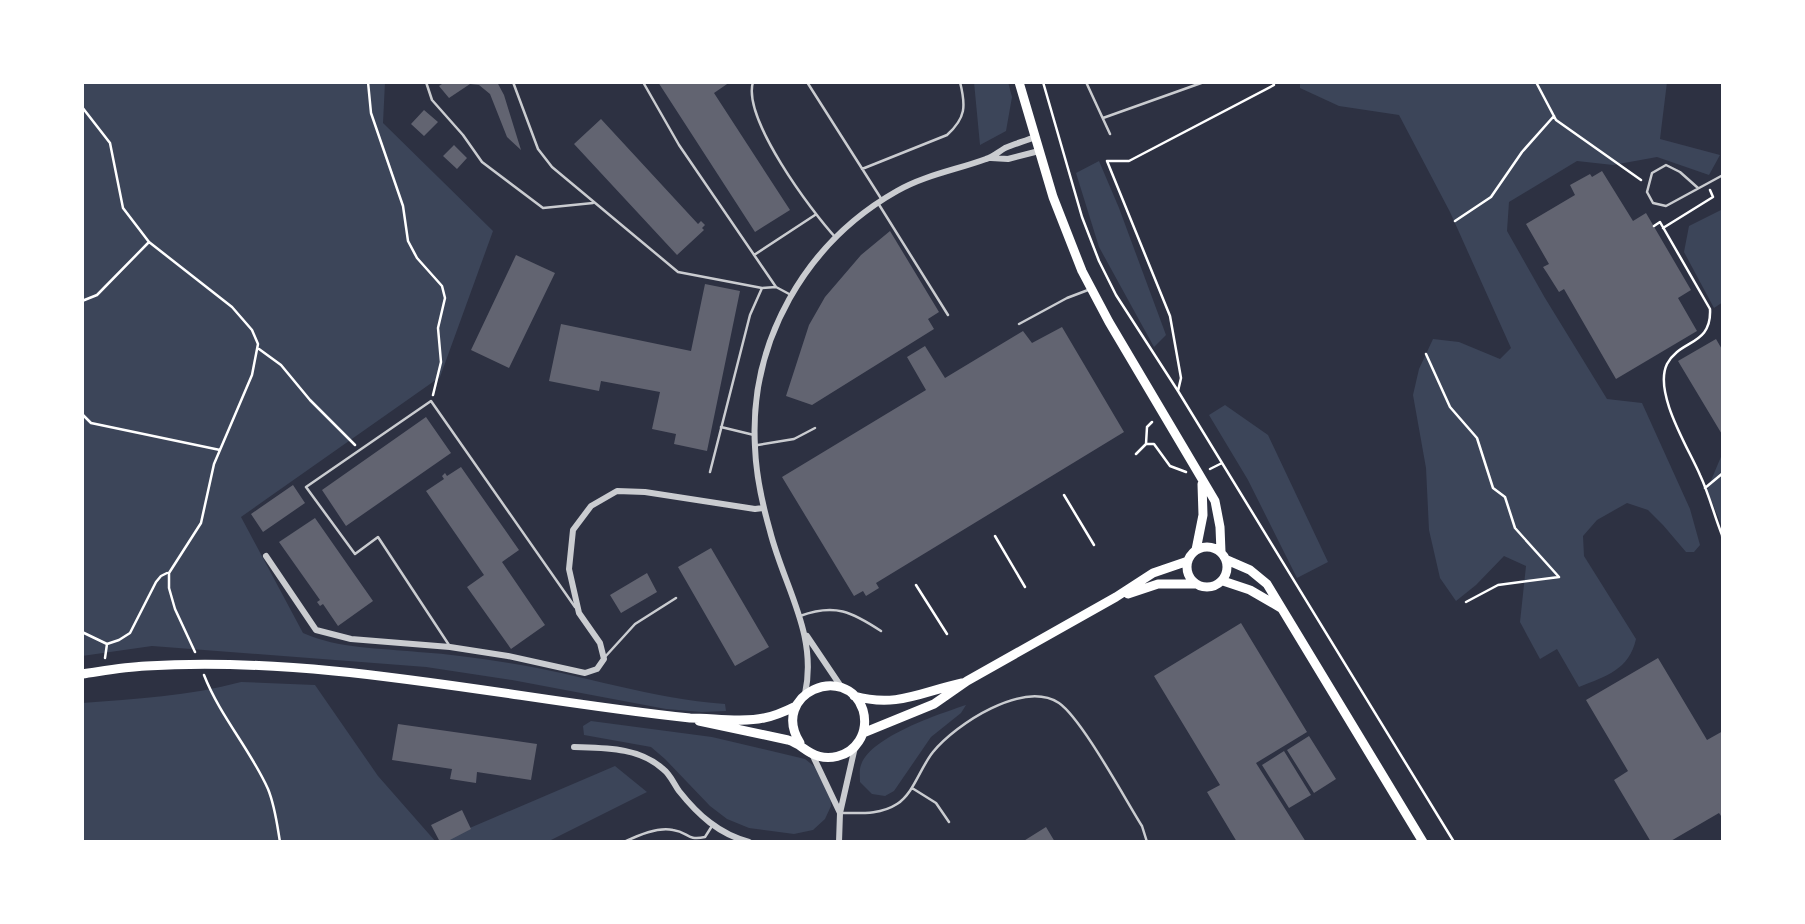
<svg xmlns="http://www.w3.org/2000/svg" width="1805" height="924" viewBox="0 0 1805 924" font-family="'Work Sans',sans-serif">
<rect width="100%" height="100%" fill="#2d3142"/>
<!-- green -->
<path fill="#3c4559" d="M82,82H385L383,123L493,231L440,377L241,517L303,633C339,649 380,648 418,652C449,654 479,658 509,663C581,674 651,699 725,704L726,711L702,712L666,709L512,680L426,667L152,646L82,656Z
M974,82H1008L1012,97L1006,131L980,145Z
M1300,82H1667L1660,139L1720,155L1709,175L1657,157L1613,165L1577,161L1509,202L1507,231L1545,298L1607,399L1642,403L1690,509L1700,545L1694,552H1686L1663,525L1648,510L1627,503L1597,520L1583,536L1584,556L1636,639C1629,670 1606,676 1579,687L1557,649L1540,659L1520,622L1526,566L1504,556L1476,585L1456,601L1440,578L1429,530L1426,468L1413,395L1419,369L1433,339L1459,342L1500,359L1511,348L1450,212L1399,115L1339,106L1300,88Z
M1099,161L1119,208L1166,335L1154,347L1099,247L1076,173Z
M1723,209V302L1714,308L1684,252L1689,226Z
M1225,405L1268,435L1328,562L1297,578L1248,480L1209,415Z
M1723,452V529L1707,490Z
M241,682L315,685L378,776L436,842H82V703C135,699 189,696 241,682Z
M966,705L961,713L931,737L894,791L885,796L872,794L860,782C860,777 859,770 861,765C870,737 939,714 966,705Z
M591,721L712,737L805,759L824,774L830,788L831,806L825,819L813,830L794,834L749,828L727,819L710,806L665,759L651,747L584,735L583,726Z
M615,766L647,792L547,842H437Z"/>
<!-- building -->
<path fill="#626471" d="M445,82H497L504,95L521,150L507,137L490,94L479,85L470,84L449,98L439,86Z
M658,82H730L714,93L790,210L755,232Z
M424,110L438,122L424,136L411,124Z
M601,119L698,224L701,221L705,225L702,228L704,230L677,255L574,144Z
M454,145L467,158L457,169L443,156Z
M1602,171L1633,221L1646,213L1691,290L1678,298L1697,331L1616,379L1564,289L1559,292L1547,273L1543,267L1549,264L1526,224L1575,195L1570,185L1590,174L1592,177Z
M890,231L939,312L928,319L934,329L812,405L786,396L809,325L825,297L861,255Z
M516,255L555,273L509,368L471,350Z
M705,284L740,291L707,451L674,444L676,434L652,429L660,392L601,381L599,391L549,381L561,324L691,351Z
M1062,327L1124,432L876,583L879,588L866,596L863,591L854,596L782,477L926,390L907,357L925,346L945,378L1023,331L1032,343Z
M1716,339L1723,351V436L1678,361Z
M426,417L451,453L346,526L322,490Z
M461,467L519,550L502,562L545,625L511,649L467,587L484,575L426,491L444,479L442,476L445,473L447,476Z
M293,485L305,503L263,532L251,514Z
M315,518L373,601L338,626L323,604L320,606L317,602L320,600L279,542Z
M711,548L769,647L735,666L678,567Z
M647,573L657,592L621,613L610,595Z
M1241,623L1307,732L1256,763L1306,842H1237L1207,792L1220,785L1154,676Z
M1658,658L1707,740L1723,731V819L1719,813L1669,842H1651L1614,780L1628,771L1586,700Z
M398,724L537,744L531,780L477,772L476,783L450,779L452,769L392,760Z
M1309,736L1336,779L1314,793L1287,750Z
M1284,751L1311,795L1289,808L1262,765Z
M462,810L471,829L446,842H440L431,825Z
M1046,827L1055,842H1022Z"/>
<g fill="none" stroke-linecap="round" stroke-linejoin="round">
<!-- path -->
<path stroke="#fff" stroke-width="2.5" d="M368,82L371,113L403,206L408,241L417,258L442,286L445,298L438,328L441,362L433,395
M1043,82L1082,217L1099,261L1116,295L1178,391L1454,842
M1536,82L1556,120L1641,180
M82,107L110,143L123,208L149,242L232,307L252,330L258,344L252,375L214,464L201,523L169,573V588L175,609L195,652
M1455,221L1491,197L1522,152L1554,116
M1654,226L1660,222L1710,309C1712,346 1680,339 1667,364C1653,393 1689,449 1700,475C1709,494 1714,515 1722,535L1723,543
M1663,228L1713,197L1710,190
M82,301L97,295L149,242
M259,349L281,365L310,400L355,445
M1426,354L1450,407L1477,438L1493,488L1505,497L1515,528L1559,577L1498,585L1466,602
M1178,391L1181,378L1170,316L1107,161H1129L1274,85L1273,82
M82,414L91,423L220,450
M1146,444L1147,427L1152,422
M1136,454L1146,444H1154L1170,466L1186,472
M1210,469L1222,463
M1705,488L1723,473
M1064,495L1094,545
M995,536L1025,587
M916,585L947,634
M82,632L107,644L119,640L130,633L156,582L161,576L167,573
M105,658L107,644
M204,675C220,716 250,749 268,789C275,806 277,824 280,842"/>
<!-- service -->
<path stroke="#caccd0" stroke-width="2.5" d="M426,82L432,100L463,135L482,162L543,208L593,203
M513,82L538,149L552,167L678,272L762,288L776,287L791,295
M643,82L679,145L776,287
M753,82C742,118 811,211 836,238
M807,82L882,200
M1086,82L1110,134
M1103,118L1204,82
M862,169L947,135C966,118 966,106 960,82
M1698,188L1680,172L1666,165L1652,173L1647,192L1653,203L1666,206L1723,175
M878,203L948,315
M754,255L815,215
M1019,324L1067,298L1088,290
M721,427L754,435
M758,445L794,439L815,428
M710,472L750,315L762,288
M800,616C835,603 852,612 881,631
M449,645L378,537L355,554L306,487L431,401L575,607
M604,658L635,624L676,598
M912,788L936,803L949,822
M840,813C860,813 880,815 897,804C914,793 920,768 933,752C956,724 1023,680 1059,703C1082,719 1125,799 1142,826L1147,842
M624,842C639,835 657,827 673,830C689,832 686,841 705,837L712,826"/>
<!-- minor -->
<path stroke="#caccd0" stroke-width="6" d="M991,158L1008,159L1039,151
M266,556L316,630L351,639L450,647L508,656L585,673L597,669L604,659L600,643L579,613L569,569L573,530L591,506L617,491L645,492L755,509L763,508
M807,636L842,688
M805,694C818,634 784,587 770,531C762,503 756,476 755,447C749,342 805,243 897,191C925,175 956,170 986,159C993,157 998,152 1005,148C1014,144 1025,141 1035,137
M574,747C604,748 639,747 663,769C670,774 674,784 679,791C698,815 719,834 749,842
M812,754L840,813
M839,842L840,813L855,747"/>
<!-- secondary -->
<path stroke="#fff" stroke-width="9" d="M1019,82L1053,197L1082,271L1109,322L1215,501L1220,527L1221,552
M1187 567a20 20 0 1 1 40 0a20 20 0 1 1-40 0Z
M1196,550L1203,515L1202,484
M1227,560L1250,570L1267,584L1423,842
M1223,581L1250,590L1281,608
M1128,594L1158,584H1195
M82,674C103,671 124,667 146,666C329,655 509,699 690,718C713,718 743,723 764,718C775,716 786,711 796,706
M854,696C897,708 921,692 962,683
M699,721L788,740C798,743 802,748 811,753C827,762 849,757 859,741C865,732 866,720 863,710C846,661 769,694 800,743
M863,733L934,704L967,681L1116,597L1153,573L1188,561"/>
</g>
<!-- border -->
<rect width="1805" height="924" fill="none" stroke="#ffffff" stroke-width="168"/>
</svg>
